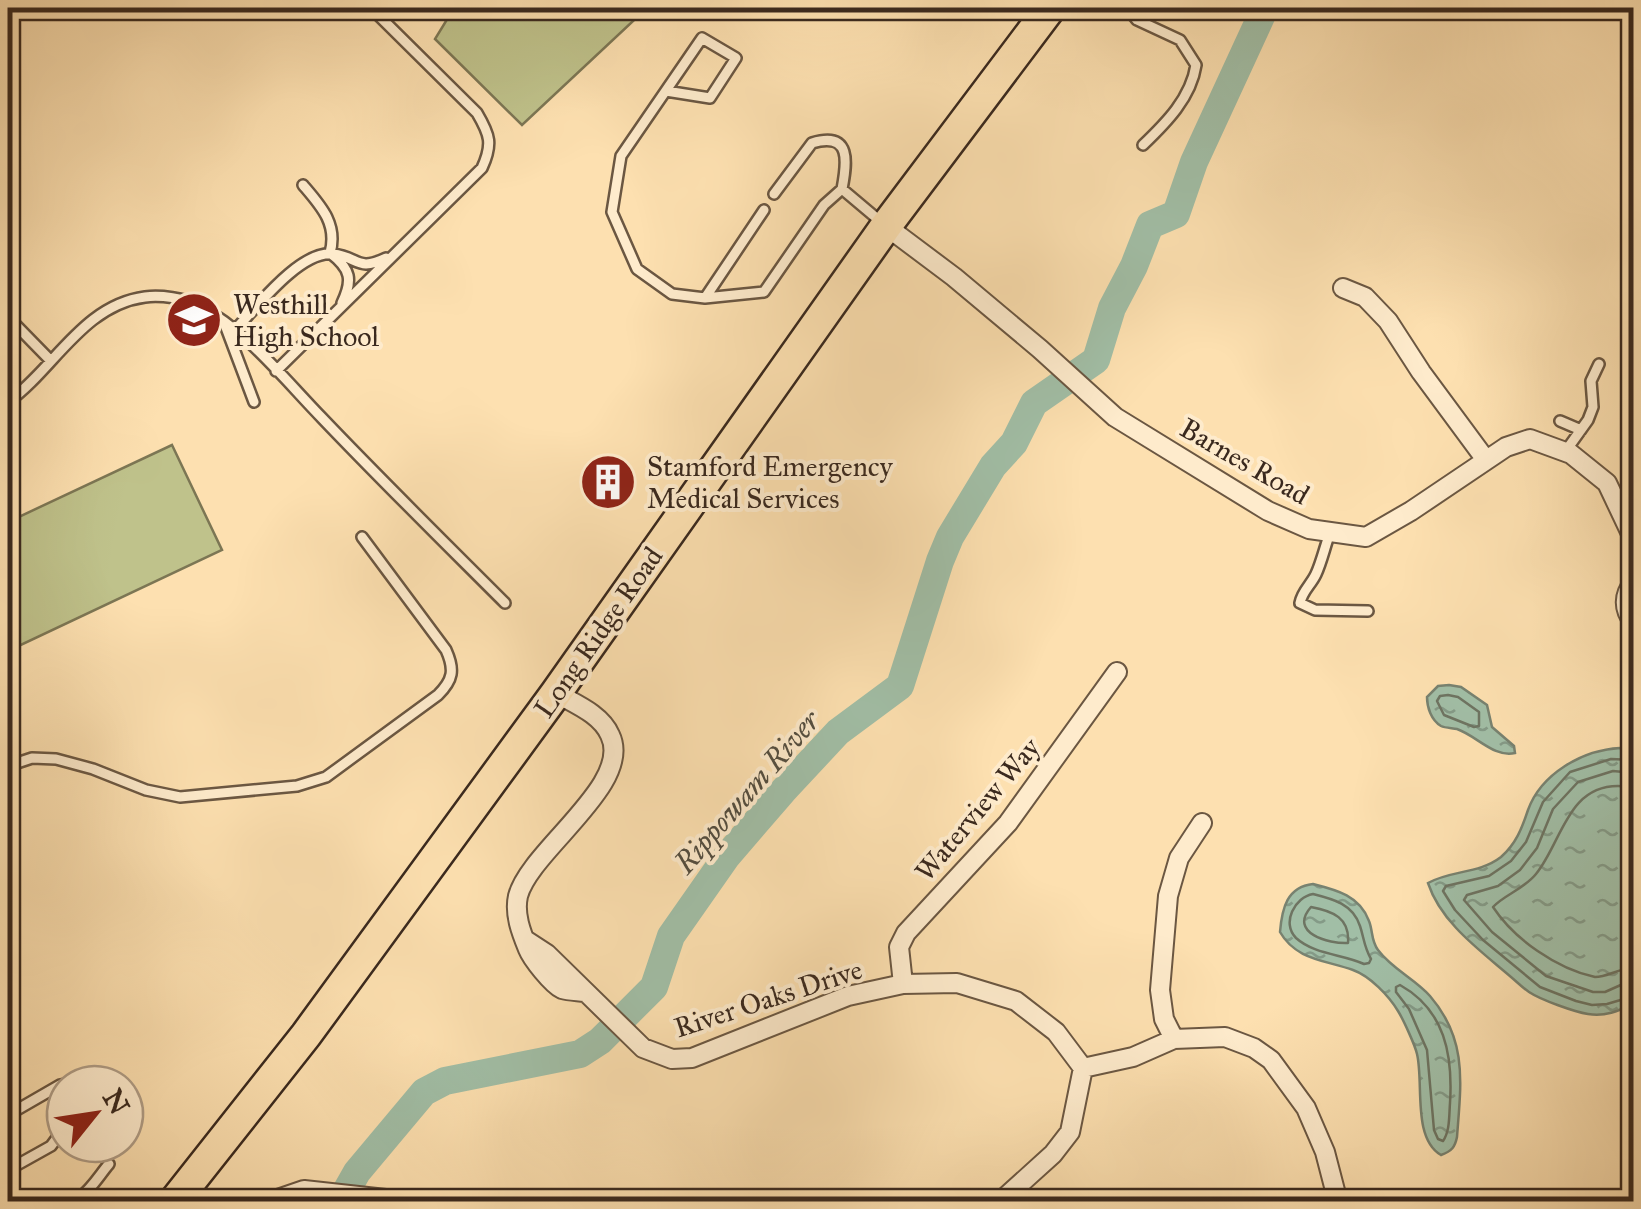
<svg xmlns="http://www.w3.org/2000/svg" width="1641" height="1209" viewBox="0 0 1641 1209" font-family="'IM FELL Great Primer',serif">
<defs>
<pattern id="water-ripples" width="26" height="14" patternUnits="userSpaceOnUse" patternTransform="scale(2.5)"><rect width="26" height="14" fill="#a1bea6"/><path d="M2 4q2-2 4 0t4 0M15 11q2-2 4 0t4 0" fill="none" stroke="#849a87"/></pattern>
</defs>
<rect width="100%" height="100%" fill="#fde0b0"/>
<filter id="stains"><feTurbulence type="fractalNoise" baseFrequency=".002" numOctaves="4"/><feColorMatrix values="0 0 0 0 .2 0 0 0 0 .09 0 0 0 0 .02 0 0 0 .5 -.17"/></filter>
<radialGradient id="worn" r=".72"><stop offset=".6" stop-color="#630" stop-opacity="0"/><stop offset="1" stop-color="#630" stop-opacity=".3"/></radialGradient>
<!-- green -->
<path fill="#bfc28b" stroke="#7c7654" stroke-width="2.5" d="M454,8H647L522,125L435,39Z
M172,445L222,550L8,651V522Z"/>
<!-- water -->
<path fill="url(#water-ripples)" stroke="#788270" stroke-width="2.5" d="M1449,685L1461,687L1487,705L1492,727L1514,746L1515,753C1494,758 1477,736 1457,729C1452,728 1445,728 1441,726C1431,720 1427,707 1427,697L1438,686Z
M1620,748L1633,751V1004C1618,1011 1605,1017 1588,1014C1575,1012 1541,1000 1529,992C1523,988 1517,982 1511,977C1481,951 1441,923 1428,883C1451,870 1479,874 1501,857C1516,844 1522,828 1528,810C1541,774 1582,750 1620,748Z
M1313,884C1337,890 1360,896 1369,921C1373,931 1371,941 1378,950C1392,969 1415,979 1430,996C1468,1040 1461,1083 1457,1137C1455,1147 1452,1151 1441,1155C1412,1138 1424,1083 1417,1054C1415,1045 1403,1019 1398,1011C1389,996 1370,976 1353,970C1325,960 1296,960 1280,932C1282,908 1287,887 1313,884Z"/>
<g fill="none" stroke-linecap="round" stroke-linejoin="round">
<!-- shore -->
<path stroke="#6e7462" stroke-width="2.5" d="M1448,695L1458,697L1479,712V726L1474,727L1444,715L1437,701L1440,696Z
M1634,760L1611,759L1570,772L1543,802L1526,842L1511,861L1489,876L1446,886L1443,891L1455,910L1483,940L1540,987L1576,1001L1592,1005L1607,1004L1634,996
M1634,773L1613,771L1578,782L1553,809L1537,848L1520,870L1498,886L1467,895L1464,900L1492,932L1546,976L1593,992H1605L1623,984L1634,983
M1634,788C1628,788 1623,786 1618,786C1567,786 1562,842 1536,874C1524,889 1504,895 1493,907C1514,939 1557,969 1595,977C1608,977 1619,968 1634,968
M1313,894C1333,899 1353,904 1360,926C1364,938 1364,947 1371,959L1369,963L1364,964C1343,954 1315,955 1296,938C1281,923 1295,897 1313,894Z
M1311,907C1333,911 1350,918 1348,943C1329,944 1288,933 1311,907Z
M1400,985C1445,1010 1453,1055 1450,1103C1449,1116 1450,1131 1443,1141L1438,1139L1434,1130L1427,1050L1409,1009L1396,992V987Z"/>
<!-- river -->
<path stroke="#a1bea6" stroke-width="28" d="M340,1202L357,1172L424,1092L445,1081L580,1054L600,1041L654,987L671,936L727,856L783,791L838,732L900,686L940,561L950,537L993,466L1014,443L1034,403L1096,360L1112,308L1134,266L1150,225L1176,214L1194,162L1265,8"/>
<!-- service casing -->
<g stroke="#6b5742" stroke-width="14">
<path id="service" d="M1127,8L1137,20L1180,40L1196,65C1191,98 1166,123 1143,145
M1329,8L1349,13L1382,8
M666,91L710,98L736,58L702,38L621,156L612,212L637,269L672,294L705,298L764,292L824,205L842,189L880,221
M303,185C321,206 338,224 330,253C351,269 353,280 342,303
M774,194L812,143C852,131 847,163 842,189
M705,298L764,210
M8,317L51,361
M225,325L254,402
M234,331C256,308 300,250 333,254C359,257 357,272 386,258
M276,371L482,168C493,144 490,135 477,113L371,8
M8,402C54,369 83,305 145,297C160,295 185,298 198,305C247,331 284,379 322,418C382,481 444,542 505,603
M1560,421L1581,430
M1565,452L1588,420L1593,407L1591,381L1599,364
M1330,533C1325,546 1322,561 1316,574C1311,585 1302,591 1300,603L1315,610L1368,611
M8,766L32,758L56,759L93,769L146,790L180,797L297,786L326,777L438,695C453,680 455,670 446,650L362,537
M8,1115L60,1085L65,1084
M8,1170L51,1146L65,1127
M38,1202C55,1194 70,1202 80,1197C91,1190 101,1173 109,1164"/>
</g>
<!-- minor casing -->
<g stroke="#6b5742" stroke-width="22">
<path id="minor" d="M886,226L954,277L1040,349L1115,417L1268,511L1309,529L1366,537L1411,511L1506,447L1530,439L1571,454L1607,483L1634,540
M1343,288L1365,297L1388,321L1421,372L1486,460
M1634,582C1623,595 1623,609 1634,623
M556,693C575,704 601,714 610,735C634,784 530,850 518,896C514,914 521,932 528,949C532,959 552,984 562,989C569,991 578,991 585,992
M524,939L547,954L643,1048L672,1059L692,1058L848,996L903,984L957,983L1016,1001L1056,1032L1083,1068L1133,1057L1174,1039L1225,1037L1254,1048L1271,1060L1306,1108L1325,1152L1338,1202
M903,984L899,947L906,933L1008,823L1117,672
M1174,1039L1164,1019L1160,990L1168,896L1179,858L1202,823
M269,1202L304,1190L413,1202
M1000,1202L1053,1154L1070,1132L1083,1068"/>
</g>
<!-- primary casing -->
<g stroke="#3a291e" stroke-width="35">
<path id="primary" d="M174,1202L306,1035L556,693L886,226L1050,8"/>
</g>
<!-- service -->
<use href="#service" stroke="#feebcc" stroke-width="9"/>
<!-- minor -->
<use href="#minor" stroke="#feebcc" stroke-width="18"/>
<!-- primary -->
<use href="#primary" stroke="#fde0b0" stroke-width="30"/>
</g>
<!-- icons -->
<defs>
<g id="school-disc" transform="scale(2.875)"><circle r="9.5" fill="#8f2418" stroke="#feebcc"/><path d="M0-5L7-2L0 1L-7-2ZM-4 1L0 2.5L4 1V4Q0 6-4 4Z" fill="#fff"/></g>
<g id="building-disc" transform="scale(2.875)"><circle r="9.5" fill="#8f2418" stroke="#feebcc"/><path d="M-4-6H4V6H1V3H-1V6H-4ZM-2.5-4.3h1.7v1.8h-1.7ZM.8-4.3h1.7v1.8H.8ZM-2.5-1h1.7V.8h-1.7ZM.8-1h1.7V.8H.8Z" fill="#fff"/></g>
</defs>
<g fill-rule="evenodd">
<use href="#school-disc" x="194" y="320"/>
<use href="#building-disc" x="608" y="482"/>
</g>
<g text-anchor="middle" stroke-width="8" stroke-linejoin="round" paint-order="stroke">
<!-- poi labels -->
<g font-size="28" fill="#3a291e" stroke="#feebcc" text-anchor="start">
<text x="233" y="314">Westhill<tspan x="233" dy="32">High School</tspan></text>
<text x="647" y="476">Stamford Emergency<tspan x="647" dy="32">Medical Services</tspan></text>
</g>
<!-- street labels -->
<g font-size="28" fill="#3a291e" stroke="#feebcc">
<text transform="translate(1245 461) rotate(30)" y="10">Barnes Road</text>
<text transform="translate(598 632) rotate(-55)" y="10">Long Ridge Road</text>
<text transform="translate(977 809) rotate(-50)" y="10">Waterview Way</text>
<text transform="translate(768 998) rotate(-18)" y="10">River Oaks Drive</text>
</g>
<!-- water labels -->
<g font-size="30" font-style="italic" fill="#544e40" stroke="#feebcc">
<text transform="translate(747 792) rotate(-49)" y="10">Rippowam River</text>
</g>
</g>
<!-- margin -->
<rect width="1641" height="1209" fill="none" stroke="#fde0b0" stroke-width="40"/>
<rect x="10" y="10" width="1621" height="1189" fill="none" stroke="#3a291e" stroke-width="5"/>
<rect x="20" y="20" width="1601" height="1169" fill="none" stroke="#3a291e" stroke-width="2.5"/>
<!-- north arrow -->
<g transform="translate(95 1114) rotate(60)"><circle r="48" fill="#feebcc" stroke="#b09d86" stroke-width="2.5"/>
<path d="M0-8L18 38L0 25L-18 38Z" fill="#8f2418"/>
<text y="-15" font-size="28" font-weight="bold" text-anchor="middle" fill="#3a291e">N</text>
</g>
<rect width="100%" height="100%" filter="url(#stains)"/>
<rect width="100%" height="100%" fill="url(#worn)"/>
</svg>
